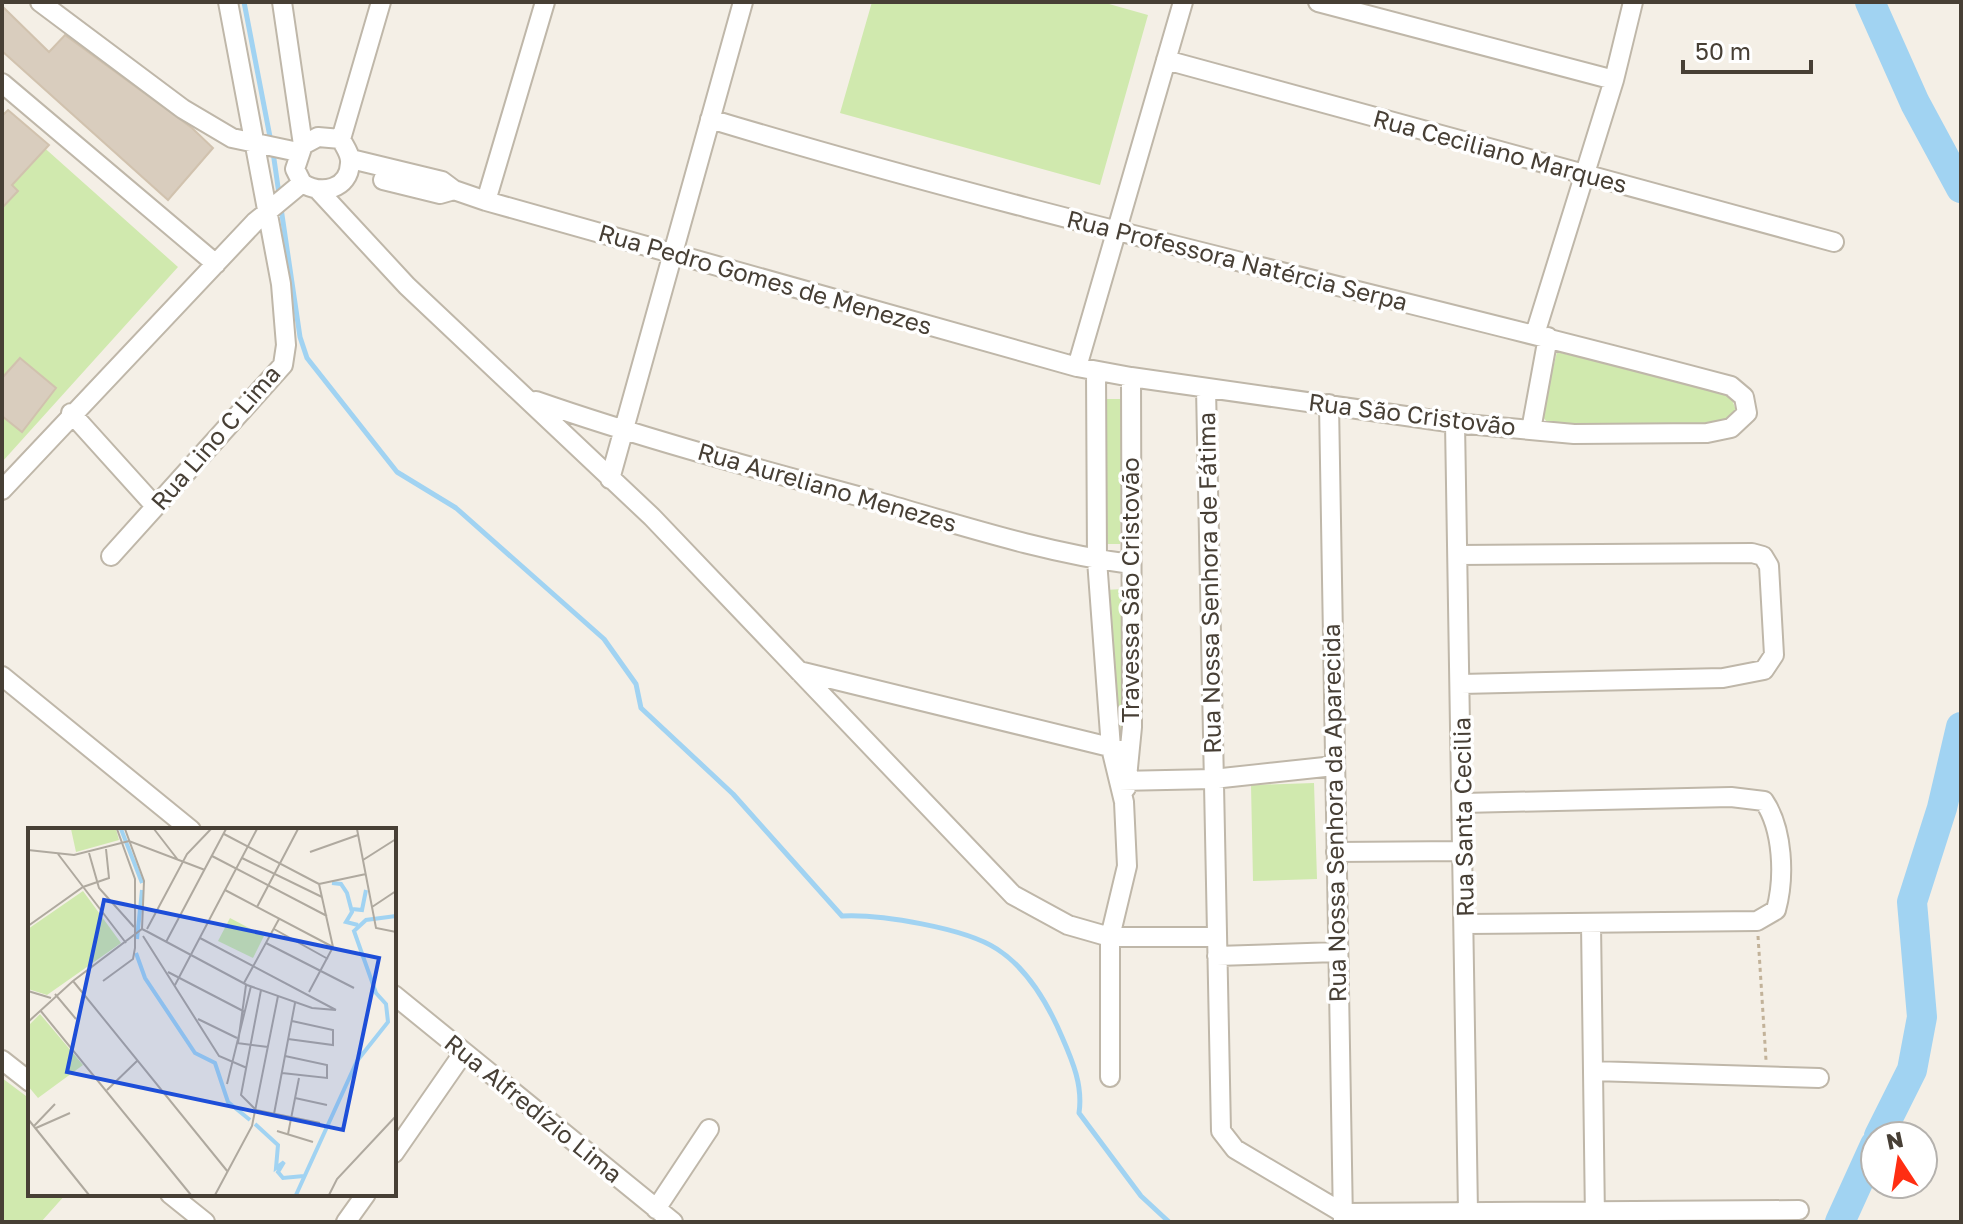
<svg xmlns="http://www.w3.org/2000/svg" width="1963" height="1224" viewBox="0 0 1963 1224" font-family="'Golos Text',sans-serif">
<rect width="100%" height="100%" fill="#f4efe6"/>
<!-- green -->
<path fill="#d0e9ae" d="M872,2H1102L1148,15L1100,185L840,113Z
M2,110L178,267L2,462Z
M1557,352L1711,388L1731,397L1737,413L1725,427L1555,431L1541,415Z
M1102,399H1122L1120,544H1101Z
M1122,589L1129,729L1112,730L1106,590Z
M1314,783L1317,879L1253,881L1251,785Z
M2,1078L30,1099V1194H66L41,1222H2Z"/>
<g fill="none" stroke-linecap="round" stroke-linejoin="round">
<!-- stream -->
<path stroke="#a1d3f2" stroke-width="5" d="M244,2L271,142
M273,152L279,194
M281,208L300,337L307,358L397,472L456,508L604,639L636,684L641,708L733,794L842,916C880,914 965,928 997,949C1028,969 1048,1004 1062,1037C1073,1062 1083,1086 1079,1113L1141,1196L1169,1222"/>
<!-- river -->
<path stroke="#a1d3f2" stroke-width="30" d="M1870,2L1915,103L1961,188
M1879,1136L1912,1070L1922,1017L1912,902L1942,808L1961,727
M1840,1222L1875,1145"/>
</g>
<!-- building -->
<path fill="#d9cdbe" stroke="#d1c2ae" stroke-width="2" d="M2,6L49,52L65,35L192,128L213,148L168,200L2,51Z
M8,110L49,145L12,185L18,191L2,208V116Z
M20,358L56,388L22,432L2,416V378Z"/>
<g fill="none" stroke-linecap="round" stroke-linejoin="round">
<!-- minor casing -->
<g stroke="#bfb7a9" stroke-width="22">
<path id="minor" d="M40,2L183,109L232,138L298,152
M282,2L303,145
M1318,2L1614,80
M1166,60L1834,242
M2,83L216,264
M318,137L341,139C344,146 351,154 350,163C349,190 321,195 302,183L295,169L303,145Z
M341,139L381,2
M351,159L442,181L454,190L486,201L1077,367L1131,377L1455,423L1574,434L1707,433L1731,428L1747,413L1744,397L1731,386C1391,295 1047,221 710,119
M383,180L440,194L454,190
M319,191L407,286L652,517L1013,895L1068,925L1110,937H1216
M486,201L545,2
M1535,334L1614,80L1633,2
M1077,367L1183,2
M1096,371L1097,560L1111,748L1124,802L1127,866L1110,937V1077
M1206,388L1221,1131L1235,1149L1343,1213L1799,1210
M536,401C648,440 762,470 876,501C960,525 1045,553 1131,564
M1329,404L1343,1222
M71,413L155,506
M1455,423L1468,1212
M1531,430L1548,337
M610,479L743,2
M2,490L255,222L302,183
M1458,555L1752,553L1763,556L1769,566L1774,655L1764,670L1723,678L1461,684
M111,556L283,365L286,345L281,284L228,2
M799,671L1122,750
M2,676L191,830
M1119,781L1213,779L1334,766
M1126,788L1132,727L1131,377
M1463,803L1731,797L1764,801C1783,829 1785,877 1776,910L1757,921L1466,924
M1336,852L1463,851
M1591,924L1595,1219
M1217,956L1337,952
M394,995L673,1222
M2,1060L30,1082
M1593,1071L1819,1078
M394,1153L464,1052
M170,1194L205,1222
M656,1209L709,1129
M346,1222L366,1194"/>
</g>
<!-- path -->
<path stroke="#c2b299" stroke-width="3" stroke-dasharray="4 4" stroke-linecap="butt" d="M1758,936L1766,1060"/>
<!-- minor -->
<use href="#minor" stroke="#fff" stroke-width="18"/>
</g>
<g text-anchor="middle" stroke-width="7" stroke-linejoin="round" paint-order="stroke">
<!-- street labels -->
<g font-size="24" fill="#473f35" stroke="#fff">
<text transform="translate(1500 152) rotate(15)" y="8">Rua Ceciliano Marques</text>
<text transform="translate(1237 261) rotate(14)" y="8">Rua Professora Natércia Serpa</text>
<text transform="translate(765 280) rotate(16)" y="8">Rua Pedro Gomes de Menezes</text>
<text transform="translate(1412 415) rotate(7)" y="8">Rua São Cristovão</text>
<text transform="translate(216 438) rotate(-49)" y="8">Rua Lino C Lima</text>
<text transform="translate(827 488) rotate(16)" y="8">Rua Aureliano Menezes</text>
<text transform="translate(1210 583) rotate(-91)" y="8">Rua Nossa Senhora de Fátima</text>
<text transform="translate(1131 590) rotate(-90)" y="8">Travessa São Cristovão</text>
<text transform="translate(1335 813) rotate(-91)" y="8">Rua Nossa Senhora da Aparecida</text>
<text transform="translate(1464 817) rotate(-91)" y="8">Rua Santa Cecilia</text>
<text transform="translate(533 1109) rotate(39)" y="8">Rua Alfredízio Lima</text>
</g>
</g>
<!-- overview -->
<g transform="translate(28 828)">
<rect width="368" height="368" fill="#f4efe6"/>
<path d="M43,1H88L91,12L48,24ZM55,63L93,115L19,167L0,161V101ZM202,90L236,108L225,130L190,113ZM12,186L55,237L10,270L0,258V198Z" fill="#d0e9ae"/>
<path fill="none" stroke="#a1d3f2" stroke-width="4" d="M93,1L114,55M304,55L313,56L319,65L324,84L318,94L330,97M324,81L334,82L338,62M109,111L114,62M108,125L117,150L167,225L187,235L200,274L222,292M227,296L250,317L248,340L256,334L250,344L255,350L276,348M268,367L329,233L360,194L358,176L348,165L326,103L338,92L368,88"/>
<path fill="none" stroke="#afa99f" stroke-width="2" d="M97,1L116,53L114,101M126,1L150,32M329,1L348,100L368,104M196,6L291,56M0,22L46,27L101,13L177,42M282,24L330,7M61,25L71,60L106,99M30,26L98,115M184,28L299,88M214,30L294,69M335,32L368,11M291,56L305,119M291,56L338,46M197,62L305,119M229,79L270,1M344,79L368,63M0,98L55,59L81,50L78,21M119,101L159,26L183,1M246,101L300,131M120,104L219,157L284,180L308,182M115,108L191,228L219,240M172,110L308,182M138,114L198,1M238,115L326,160M140,144L217,184M45,153L200,344M75,153L105,131L107,120V51L89,1M216,155L251,91M147,157L229,1M233,162L213,267L228,282L292,295M0,163L23,170M281,164L305,119M27,166L48,191M12,182L163,367M170,191L209,210M0,194L45,153L114,101L120,104M260,211L305,217V202L264,193M209,215L240,219M210,215L218,157M254,245L299,250V237L257,228M199,256L223,158M79,262L109,233M267,270L299,277M246,286L267,175M0,291L61,367M6,298L27,276M8,300L42,285M249,303L285,314M260,306L271,250M187,367L224,298L250,168M301,367L309,351L368,288"/>
<path fill="#1d4ed8" fill-opacity="0.15" stroke="#1d4ed8" stroke-width="4" d="M76,72L351,130L315,302L39,244Z"/>
<rect width="368" height="368" fill="none" stroke="#473f35" stroke-width="4"/>
</g>
<!-- border -->
<rect width="1963" height="1224" fill="none" stroke="#473f35" stroke-width="8"/>
<!-- north arrow -->
<g transform="translate(1899 1160) rotate(348)"><circle r="38" fill="#ffffff" stroke="#b5b2ae" stroke-width="2"/>
<path d="M0-6L14 30L0 20L-14 30Z" fill="#ff2e12"/>
<text y="-12" font-size="22" font-weight="bold" text-anchor="middle" fill="#473f35">N</text>
</g>
<!-- scale -->
<path d="M1683 60v12h128v-12" fill="none" stroke="#473f35" stroke-width="4"/>
<text x="1695" y="60" font-size="24" fill="#473f35" stroke="#ffffff" stroke-width="6" paint-order="stroke">50 m</text>
</svg>
